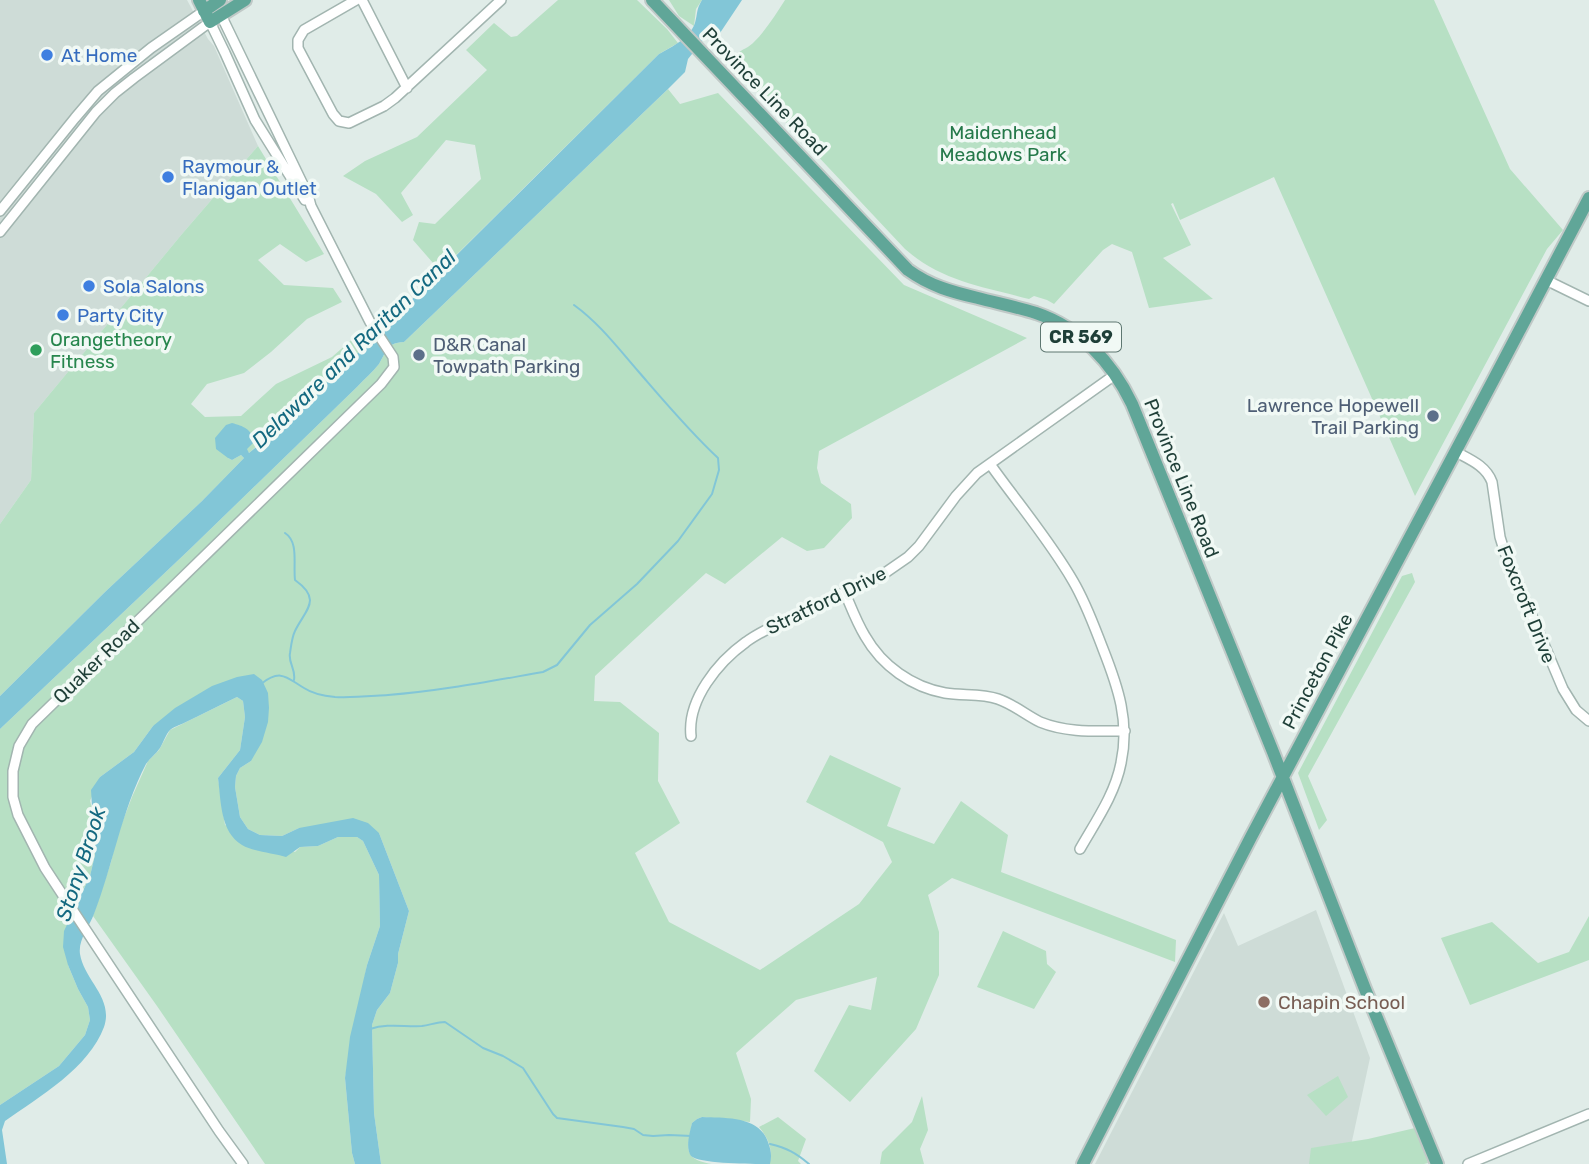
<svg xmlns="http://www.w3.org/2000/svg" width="1589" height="1164" viewBox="0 0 1589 1164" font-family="Rubik,sans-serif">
<rect width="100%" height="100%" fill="#e0ece8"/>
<!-- built -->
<path fill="#cedcd7" d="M0,0H187L208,39L214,46L258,146L182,234L34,413L31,480L0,524Z
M1316,910L1370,1058L1347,1164H1095L1224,913L1238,946Z"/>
<!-- green -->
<path fill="#b7e0c4" d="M558,0H637L667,29L678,43L659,54L440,271L413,240L419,222L435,224L481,179L475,145L446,140L401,193L413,215L402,222L376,194L343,176L365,161L417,137L487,70L466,50L494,23L511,37L517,36Z
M669,0H702L696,9L694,26L679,16Z
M785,0H1434L1510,169L1563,230L1547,249L1415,496L1274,177L1180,220L1173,203L1171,204L1191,245L1163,258L1213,299L1149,308L1132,252L1112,244L1103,250L1054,304L1047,300L1034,296L1029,299C984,287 941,281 905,249L733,66L735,64L733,61C740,47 744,52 754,42C766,30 776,14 785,0Z
M668,89L680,104L718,93L904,285L1027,338L819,451L817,468L821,483L851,504L852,518L824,548L807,551L782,537L725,584L706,573L595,676L594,701L620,702L659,733L658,781L680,823L635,853L669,922L760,970L859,904L892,862L883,842L806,802L830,755L901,788L887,826L934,844L961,801L1008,835L1001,872L1176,940L1175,962L952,878L928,895L939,932V975L916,1029L850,1102L814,1071L849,1005L871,1010L877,977L796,1000L736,1053L751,1099L750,1122L702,1117L697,1119L692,1123C688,1148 681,1159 712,1164H381L374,1113L372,1025L377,1010L390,993L398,963V954L409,911L379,833L299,828L282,836L260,835L248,829L240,817L235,787L236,776L240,768L251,761L262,680L153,726L134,752L100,777L90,801L93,811L92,819L95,855L90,876L69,919L68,965L78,989L88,1007L90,1020L85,1035L59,1066L0,1105V729L190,549L358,386C364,379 373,372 379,364C387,351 386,343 404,342Z
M258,146L324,254L306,262L280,244L258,260L284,285L333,288L342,302L307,319L271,352L244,373L207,384L191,404L205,417L241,416L276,384L332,357L357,335L369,341L357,355L249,453L246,449L228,458L232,460L241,455L244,458L202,501L105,592L0,696V524L31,480L34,413L182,234Z
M1412,573L1415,582L1308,776L1327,820L1319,830L1298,773L1402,576Z
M237,697L243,701L245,717L240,750L218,778L225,825L295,852L300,847L318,846L338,837H357L363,841L379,875L380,926L367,965L345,1078L352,1153L355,1164H265L157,1006L93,916L111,862L117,836L132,797L148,761L159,750L170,730Z
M1589,916V960L1470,1005L1441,938L1492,922L1538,963L1569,952Z
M1003,931L1046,951L1047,964L1056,972L1034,1009L977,987Z
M1338,1076L1348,1097L1326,1116L1307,1095Z
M922,1096L928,1130L920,1149L924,1164H880L882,1152L912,1122Z
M778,1117L806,1139L798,1161L801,1164H769C774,1151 768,1137 759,1127Z
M1415,1128L1428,1163L1424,1164H1309L1311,1148L1368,1139Z"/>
<!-- water -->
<path fill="#82c6d7" d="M702,0H742L720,33L704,39L688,59L685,72L668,89L404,342C386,343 387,351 379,364C373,372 364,379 358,386L190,549L0,729V696L105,592L202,501L244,458L241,455L232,460L228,458L216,449L215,438L226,425L232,423C243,426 252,429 254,442L247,449L249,453L265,440L357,354L659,54C672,47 690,38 695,23C698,12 696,10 702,0Z
M254,674L262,680L268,693L269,708L268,722L262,742L251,761L240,768L236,776L235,787L240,817L248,829L260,835L282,836L299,828L353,818L368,823L379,833L409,911L398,954V963L390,993L377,1010L372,1025L374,1113L381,1164H355L352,1153L345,1078L350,1037L367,965L380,926L379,875L363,841L357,837H338L318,846L300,847L286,857C273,853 254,852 242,845C220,832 221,800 218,778L240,750L245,717L243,701L237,697C219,706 202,714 184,723C180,725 173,727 170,730C166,734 163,743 160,748C156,754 150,758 146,764C121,812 113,865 94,914C89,927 78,940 80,954C84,980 114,998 104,1027C89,1068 39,1097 5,1121L2,1130L7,1164H0V1105L59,1066L85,1035L90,1020L88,1007L78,989L68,965L63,947L64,931L90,876L95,855L91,790L100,777L134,752L153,726L175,708L212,686L237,677Z
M702,1117C726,1118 759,1116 768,1142C771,1150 772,1156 770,1164C755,1164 700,1164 691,1156C685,1148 690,1132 692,1123L697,1119Z"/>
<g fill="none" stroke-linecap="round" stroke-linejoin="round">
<!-- stream -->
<path stroke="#82c6d7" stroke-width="2" d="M285,533C299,542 293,564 295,580C323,600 305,610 295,631C292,637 291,646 290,653C288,663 296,669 294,680
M261,684C281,668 287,678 304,688C313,694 324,696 335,697C352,698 371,696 388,695C440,691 491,681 543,672L557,665L590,625L637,584L678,541L712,494L719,470L718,458C689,431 664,401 638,371C618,348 599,323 574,305
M370,1029C388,1023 404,1027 422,1026C430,1025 437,1022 445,1022L483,1048L503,1056L523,1068L553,1114L557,1118L623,1127L634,1129L643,1135L653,1136L669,1135L692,1136
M770,1144C787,1148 796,1153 809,1164"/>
<!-- minor casing -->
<g stroke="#a2b5b0" stroke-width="12">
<path id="minor" d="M356,0L304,30L298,40V48L333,114L339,121L349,123L384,106L395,98L501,0
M362,0L407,88
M221,15L308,195L311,206L370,322L393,357L394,367L381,384L32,724L19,746L13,771V797L18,815L45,868L66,900L219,1131L243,1164
M0,211L75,118L98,91L151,48L204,11
M0,232L96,112L115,93L134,78L210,22L225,53L255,120L305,200
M1546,280L1589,301
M1456,452C1471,460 1486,466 1492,482L1500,537L1504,550L1563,689L1576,710L1589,721
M990,464C1017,502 1050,541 1073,581C1086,603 1094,626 1103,649C1118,687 1130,722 1121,763C1115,794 1096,821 1080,849
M845,593C851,607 857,623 865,636C882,666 912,687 945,693C963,696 981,693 998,699C1013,704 1026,715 1040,722C1067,733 1096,731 1125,731
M691,736C687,700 718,662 746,642C762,630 781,623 799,614C826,601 854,588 882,575L908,557L919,546L956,496L977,473L1116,374
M1468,1164L1589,1114"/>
</g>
<!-- major casing -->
<g stroke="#c0c9c7" stroke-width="16">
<path id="major" d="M199,0L210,22L245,0
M652,0L908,270C930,286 952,292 978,298C997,303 1017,307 1036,313C1080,328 1112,362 1132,404L1273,752L1365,989L1437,1164
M204,11L220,0
M1083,1164C1139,1055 1194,946 1251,837C1362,624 1478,412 1589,198"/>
</g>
<!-- minor -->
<use href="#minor" stroke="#fff" stroke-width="9"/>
<!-- major -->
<use href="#major" stroke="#60a698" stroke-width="12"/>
</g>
<!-- markers -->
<g fill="#3f7fe0" stroke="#f1f9f5" stroke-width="2.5">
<circle cx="47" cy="55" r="7"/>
<circle cx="168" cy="177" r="7"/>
<circle cx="89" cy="286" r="7"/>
<circle cx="63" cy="315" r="7"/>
</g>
<circle fill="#2e9e5b" stroke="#f1f9f5" stroke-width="2.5" cx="36" cy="350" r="7"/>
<g fill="#5c6f8a" stroke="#f1f9f5" stroke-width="2.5">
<circle cx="419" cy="355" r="7"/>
<circle cx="1433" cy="416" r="7"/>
</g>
<circle fill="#8d6e63" stroke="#f1f9f5" stroke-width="2.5" cx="1264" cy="1002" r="7"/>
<g text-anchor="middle" stroke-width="7" stroke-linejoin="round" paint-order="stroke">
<!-- shield labels -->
<rect fill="#f1f9f5" stroke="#5e7771" stroke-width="2" x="1041" y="322.5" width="80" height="29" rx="5"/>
<g font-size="18" font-weight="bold" fill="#1f3f38">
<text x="1081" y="343">CR 569</text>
</g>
<!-- shop labels -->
<g font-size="19" fill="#366cbe" stroke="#f1f9f5" text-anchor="start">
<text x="61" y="62">At Home</text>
<text x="182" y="173">Raymour &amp;<tspan x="182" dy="22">Flanigan Outlet</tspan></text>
<text x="103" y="293">Sola Salons</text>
<text x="77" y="322">Party City</text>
</g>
<!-- street labels -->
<g font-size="19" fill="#1f3f38" stroke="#f1f9f5">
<text transform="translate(765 91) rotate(46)" y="7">Province Line Road</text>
<text transform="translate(1182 478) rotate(68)" y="7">Province Line Road</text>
<text transform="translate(826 600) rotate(-26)" y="7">Stratford Drive</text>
<text transform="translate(1527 604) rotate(68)" y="7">Foxcroft Drive</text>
<text transform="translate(96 661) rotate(-44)" y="7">Quaker Road</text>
<text transform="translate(1317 671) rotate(-62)" y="7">Princeton Pike</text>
</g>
<!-- park labels -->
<g font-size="19" fill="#25794a" stroke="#f1f9f5">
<text x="1003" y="139">Maidenhead<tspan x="1003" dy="22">Meadows Park</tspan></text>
</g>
<!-- leisure labels -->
<g font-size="19" fill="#27864d" stroke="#f1f9f5" text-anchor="start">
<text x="50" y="346">Orangetheory<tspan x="50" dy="22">Fitness</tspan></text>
</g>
<!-- service labels -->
<g font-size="19" fill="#4e5e75" stroke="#f1f9f5" text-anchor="start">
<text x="433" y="351">D&amp;R Canal<tspan x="433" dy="22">Towpath Parking</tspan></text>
<text x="1419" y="412" text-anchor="end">Lawrence Hopewell<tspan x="1419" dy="22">Trail Parking</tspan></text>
</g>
<!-- education labels -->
<g font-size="19" fill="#785e54" stroke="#f1f9f5" text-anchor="start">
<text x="1278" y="1009">Chapin School</text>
</g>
<!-- water labels -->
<g font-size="21" font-style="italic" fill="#146980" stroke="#f1f9f5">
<text transform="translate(354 349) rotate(-44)" y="7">Delaware and Raritan Canal</text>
<text transform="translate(81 864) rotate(-72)" y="7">Stony Brook</text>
</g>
</g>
</svg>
